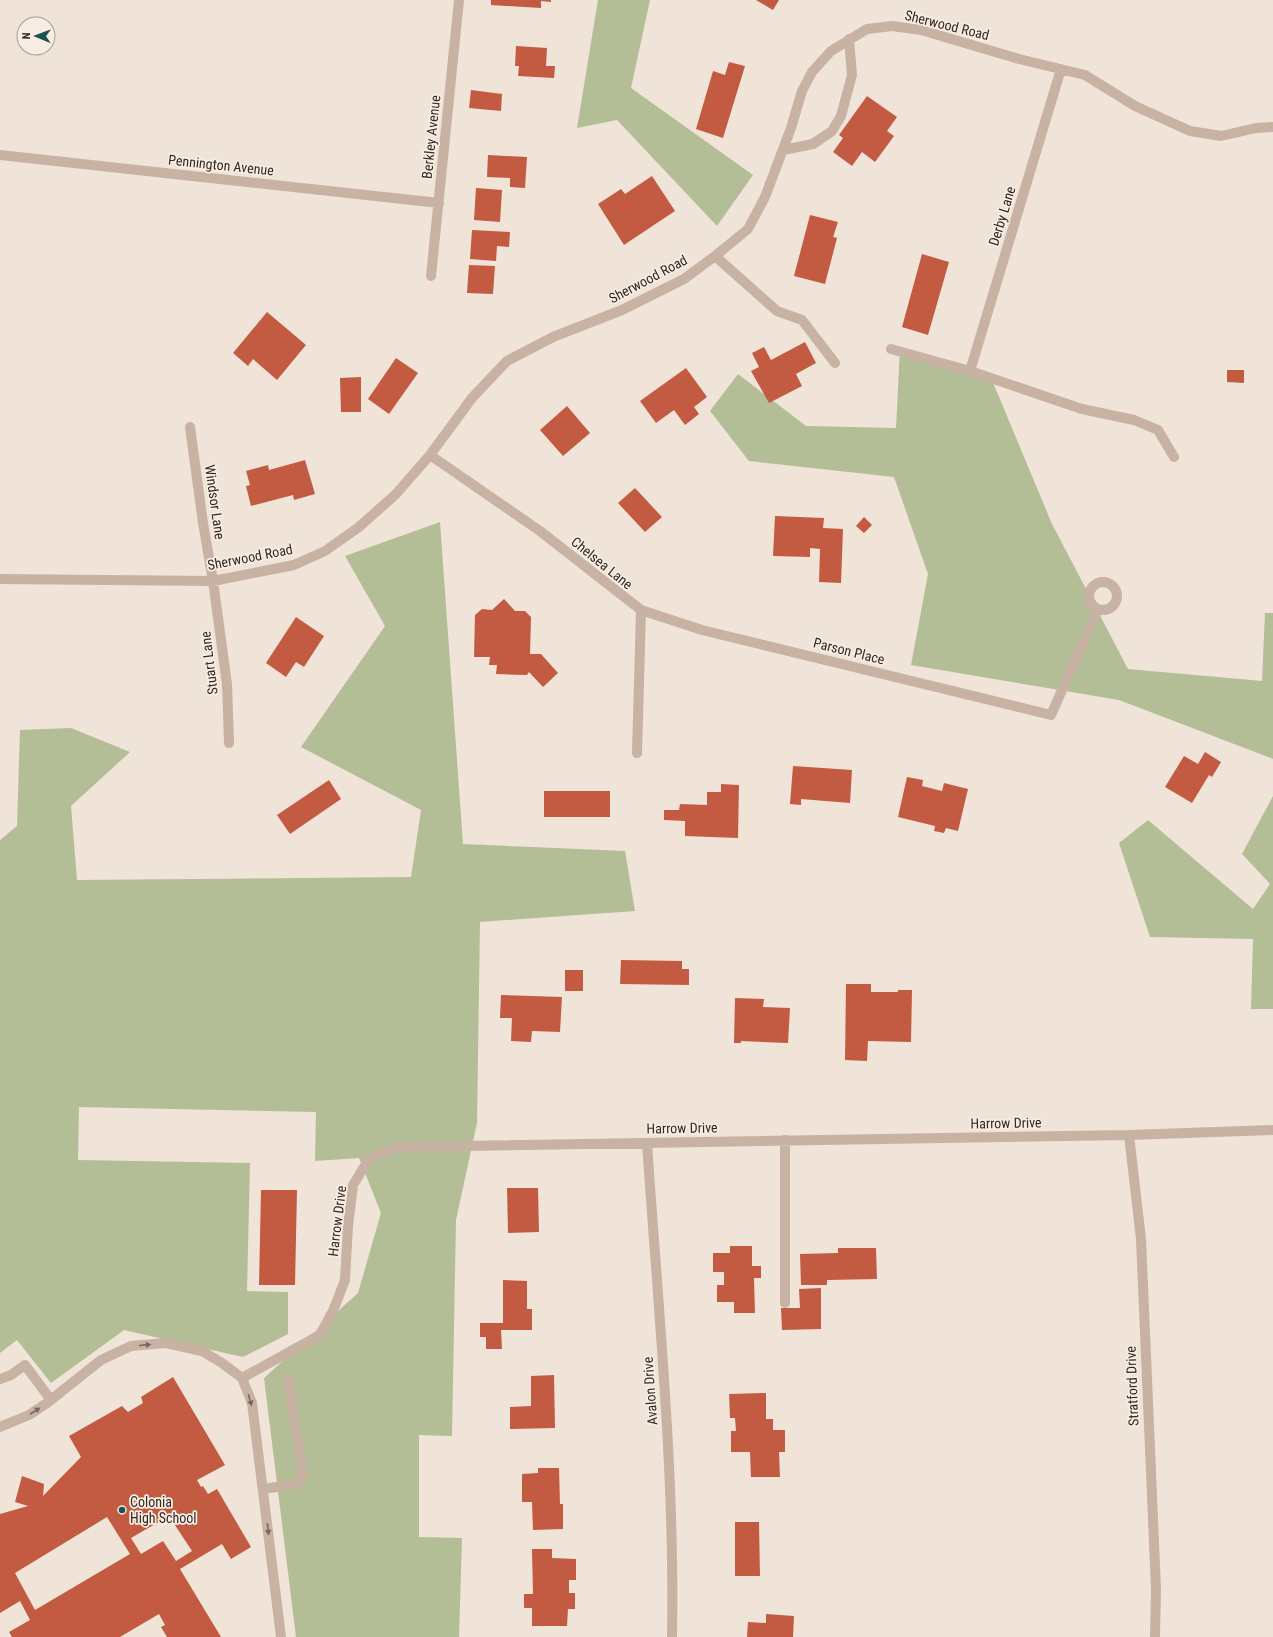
<svg xmlns="http://www.w3.org/2000/svg" width="1273" height="1637" viewBox="0 0 1273 1637" font-family="'Roboto Condensed',sans-serif">
<rect width="100%" height="100%" fill="#f0e3d7"/>
<!-- green -->
<path fill="#b3be97" d="M598,0H650L631,88L753,175L717,226L617,120L577,128Z
M900,348L989,373L1052,524L1128,669L1262,681L1265,613H1273V759L1119,700L911,665L928,574L894,477L749,461L710,411L738,374L806,426L896,428Z
M440,522L463,844L625,851L635,911L480,922L477,1123L456,1220L452,1436L419,1435V1537L462,1538L459,1637H296L264,1378L358,1293L381,1213L359,1158L315,1161L316,1112L79,1107L78,1160L250,1163L247,1291L288,1292V1334L243,1357L124,1330L51,1383L17,1340L0,1353V840L17,826L20,730L71,728L130,752L71,806L77,880L411,877L421,810L301,747L385,626L345,556Z
M1273,796V1009H1251L1253,939L1150,937L1119,843L1148,820L1253,909L1270,884L1242,854Z"/>
<!-- building -->
<path fill="#c35b42" fill-rule="evenodd" d="M491,0H551V2L541,1V8L491,5Z
M756,0H779L773,10Z
M516,46L547,48L546,66H555L554,78L518,76L519,66H515Z
M729,62L745,66L723,138L696,129L713,71L725,75Z
M471,90L502,94L501,111L469,108Z
M867,96L897,117L887,131L894,136L875,162L862,152L852,166L833,152L843,138L839,135Z
M488,155L527,157L525,188L510,187V178L487,177Z
M652,176L675,211L624,245L598,204L621,189L625,194Z
M476,188L502,190L500,222L474,220Z
M810,215L838,222L833,237L837,238L825,284L794,276Z
M472,230L510,232L509,247L497,246L496,261L470,259Z
M922,254L949,262L928,335L902,327Z
M469,265L495,266L493,294L467,293Z
M267,312L306,345L277,380L253,359L248,366L233,353Z
M805,342L816,363L796,374L802,386L769,403L751,371L759,367L752,353L764,347L771,360Z
M396,358L418,373L389,414L368,399Z
M686,368L707,397L694,407L699,414L685,425L674,410L656,423L640,401Z
M1227,370H1244V383L1227,382Z
M361,377V412H341L340,378Z
M567,406L590,433L563,456L540,430Z
M305,460L315,494L294,500L293,495L251,506L246,486L250,485L246,471L268,465L269,470Z
M635,488L662,517L645,532L618,503Z
M775,516L824,518L823,528L843,529L841,583L819,582L820,549L810,548V557L773,556Z
M864,517L872,525L864,533L856,526Z
M504,599L515,611H525L531,617L530,654H541L558,673L543,687L529,672L527,675L496,674L497,665H489L490,657H474L475,615L482,609L492,610Z
M296,617L324,636L304,667L296,662L286,677L266,663Z
M1205,752L1221,762L1212,777L1209,775L1192,803L1165,787L1184,756L1198,764Z
M793,766L852,770L850,803L801,799V805L790,804Z
M907,777L923,780L922,786L942,791L944,783L968,789L958,831L946,828L944,833L934,831L935,826L898,817Z
M329,780L341,799L290,834L277,815Z
M721,784L739,785L738,838L685,836V821L664,820V810H679L680,804L707,805V792H721Z
M544,791H610V817H544Z
M621,960L682,961V969H689V985L620,984Z
M565,970H583V991H565Z
M846,984H871V992H898V990H912L911,1042L868,1041L867,1061L845,1060Z
M501,995L562,997L560,1032L532,1031L531,1042L511,1041L512,1018H500Z
M735,998L764,999L763,1007L790,1008L788,1043L741,1041V1043H734Z
M507,1188H538L539,1232L508,1233Z
M261,1190H297L295,1285H259Z
M730,1246H752V1266H761V1278H754L755,1313H734V1302H717V1285H724V1272H713V1253H730Z
M838,1248H876L877,1279L827,1280V1285H801L800,1254L838,1253Z
M503,1280L527,1281V1309H532V1330H501L502,1349H486V1337H480V1323H503Z
M821,1288V1329L782,1330L781,1308H800L799,1289Z
M554,1375L555,1428L510,1429V1407L531,1406V1376Z
M173,1377L225,1465L197,1480L201,1487L203,1486L208,1494L217,1489L251,1547L231,1559L222,1544L180,1569L221,1637H167L161,1627L165,1625L159,1614L120,1637H12L9,1632L30,1620L20,1601L0,1613V1514L28,1506L15,1502L22,1476L44,1484L43,1496L81,1457L69,1436L122,1406L128,1412L143,1403L141,1397ZM169,1516L192,1551L176,1561L163,1541L141,1554L131,1538ZM107,1517L130,1554L35,1610L15,1573Z
M766,1393V1419H773V1430H785V1452H779L780,1477H751L750,1452H731V1431H736L735,1418H730L729,1394Z
M538,1468H559L560,1504H563V1529L533,1530L532,1502H522V1474L538,1473Z
M735,1522H759L760,1576H735Z
M532,1549H552V1558L576,1559V1580H569V1593H575V1609H568L567,1626H532V1608H524V1594H533Z
M766,1614L794,1616L793,1637H747L748,1622L766,1623Z"/>
<g fill="none" stroke-linecap="round" stroke-linejoin="round">
<!-- minor -->
<path stroke="#c7b2a3" stroke-width="10" d="M783,150L813,144L832,131L841,116L852,75L849,39
M0,155L439,203
M715,256L777,311L802,320L835,363
M431,276L459,0
M891,349L970,371L1082,409L1134,420L1158,430L1174,457
M970,371L1061,69
M190,427L203,523L213,581L227,684L229,743
M430,455L540,531L641,610L637,753
M0,579L213,581L294,565L325,551L359,527L396,494L430,455L472,398L507,361L553,337L622,310L684,279L715,256L748,229L765,197L791,128L802,91L812,72L831,51L867,29L892,26L921,30L1019,59L1085,75L1135,106L1190,131L1221,136L1256,128L1273,127
M1089 596a14 14 0 1 1 28 0a14 14 0 1 1-28 0Z
M641,610L702,630L1051,715L1098,609
M1129,1135L1141,1239L1156,1589L1155,1637
M785,1140V1303
M647,1143C658,1307 675,1472 672,1637
M242,1378L320,1335L333,1311L345,1280L348,1226L353,1185L369,1159L398,1147L1129,1135L1273,1130
M0,1379L11,1375L25,1365L51,1400
M0,1427L29,1415L47,1403L101,1360L131,1346L166,1343L202,1351L222,1363L242,1378L252,1403L281,1637
M263,1489L297,1484L303,1474L288,1378"/>
</g>
<!-- one-way arrows -->
<defs><path id="oneway-solid" d="M-6-.8H1V-3.2L6.5 0L1 3.2V.8H-6Z"/></defs>
<g fill="#75675e">
<use href="#oneway-solid" transform="translate(145 1345) rotate(-5)"/>
<use href="#oneway-solid" transform="translate(250 1400) rotate(73)"/>
<use href="#oneway-solid" transform="translate(35 1411) rotate(-33)"/>
<use href="#oneway-solid" transform="translate(268 1529) rotate(83)"/>
</g>
<!-- markers -->
<circle fill="#1c5152" stroke="#f8ede2" stroke-width="1.5" cx="122" cy="1510" r="4"/>
<g text-anchor="middle" stroke-width="3.5" stroke-linejoin="round" paint-order="stroke">
<!-- street labels -->
<g font-size="14" fill="#322925" stroke="#f8ede2">
<text transform="translate(947 25) rotate(14)" y="5">Sherwood Road</text>
<text transform="translate(431 137) rotate(-84)" y="5">Berkley Avenue</text>
<text transform="translate(221 165) rotate(6)" y="5">Pennington Avenue</text>
<text transform="translate(1002 216) rotate(-73)" y="5">Derby Lane</text>
<text transform="translate(648 279) rotate(-28)" y="5">Sherwood Road</text>
<text transform="translate(215 502) rotate(82)" y="5">Windsor Lane</text>
<text transform="translate(250 557) rotate(-11)" y="5">Sherwood Road</text>
<text transform="translate(602 563) rotate(39)" y="5">Chelsea Lane</text>
<text transform="translate(849 651) rotate(14)" y="5">Parson Place</text>
<text transform="translate(209 663) rotate(-97)" y="5">Stuart Lane</text>
<text transform="translate(1006 1123) rotate(-1)" y="5">Harrow Drive</text>
<text transform="translate(682 1128) rotate(-1)" y="5">Harrow Drive</text>
<text transform="translate(337 1221) rotate(-83)" y="5">Harrow Drive</text>
<text transform="translate(1132 1386) rotate(-92)" y="5">Stratford Drive</text>
<text transform="translate(650 1391) rotate(-94)" y="5">Avalon Drive</text>
</g>
<!-- poi labels -->
<g font-size="14" fill="#322925" stroke="#f8ede2" text-anchor="start">
<text x="130" y="1507">Colonia<tspan x="130" dy="16">High School</tspan></text>
</g>
</g>
<!-- north arrow -->
<g transform="translate(36 36) rotate(271)"><circle r="19" fill="#f8ede2" stroke="#a99f96"/>
<path d="M0-3L7 15L0 10L-7 15Z" fill="#1c5152"/>
<text y="-6" font-size="11" font-weight="bold" text-anchor="middle" fill="#322925">N</text>
</g>
</svg>
